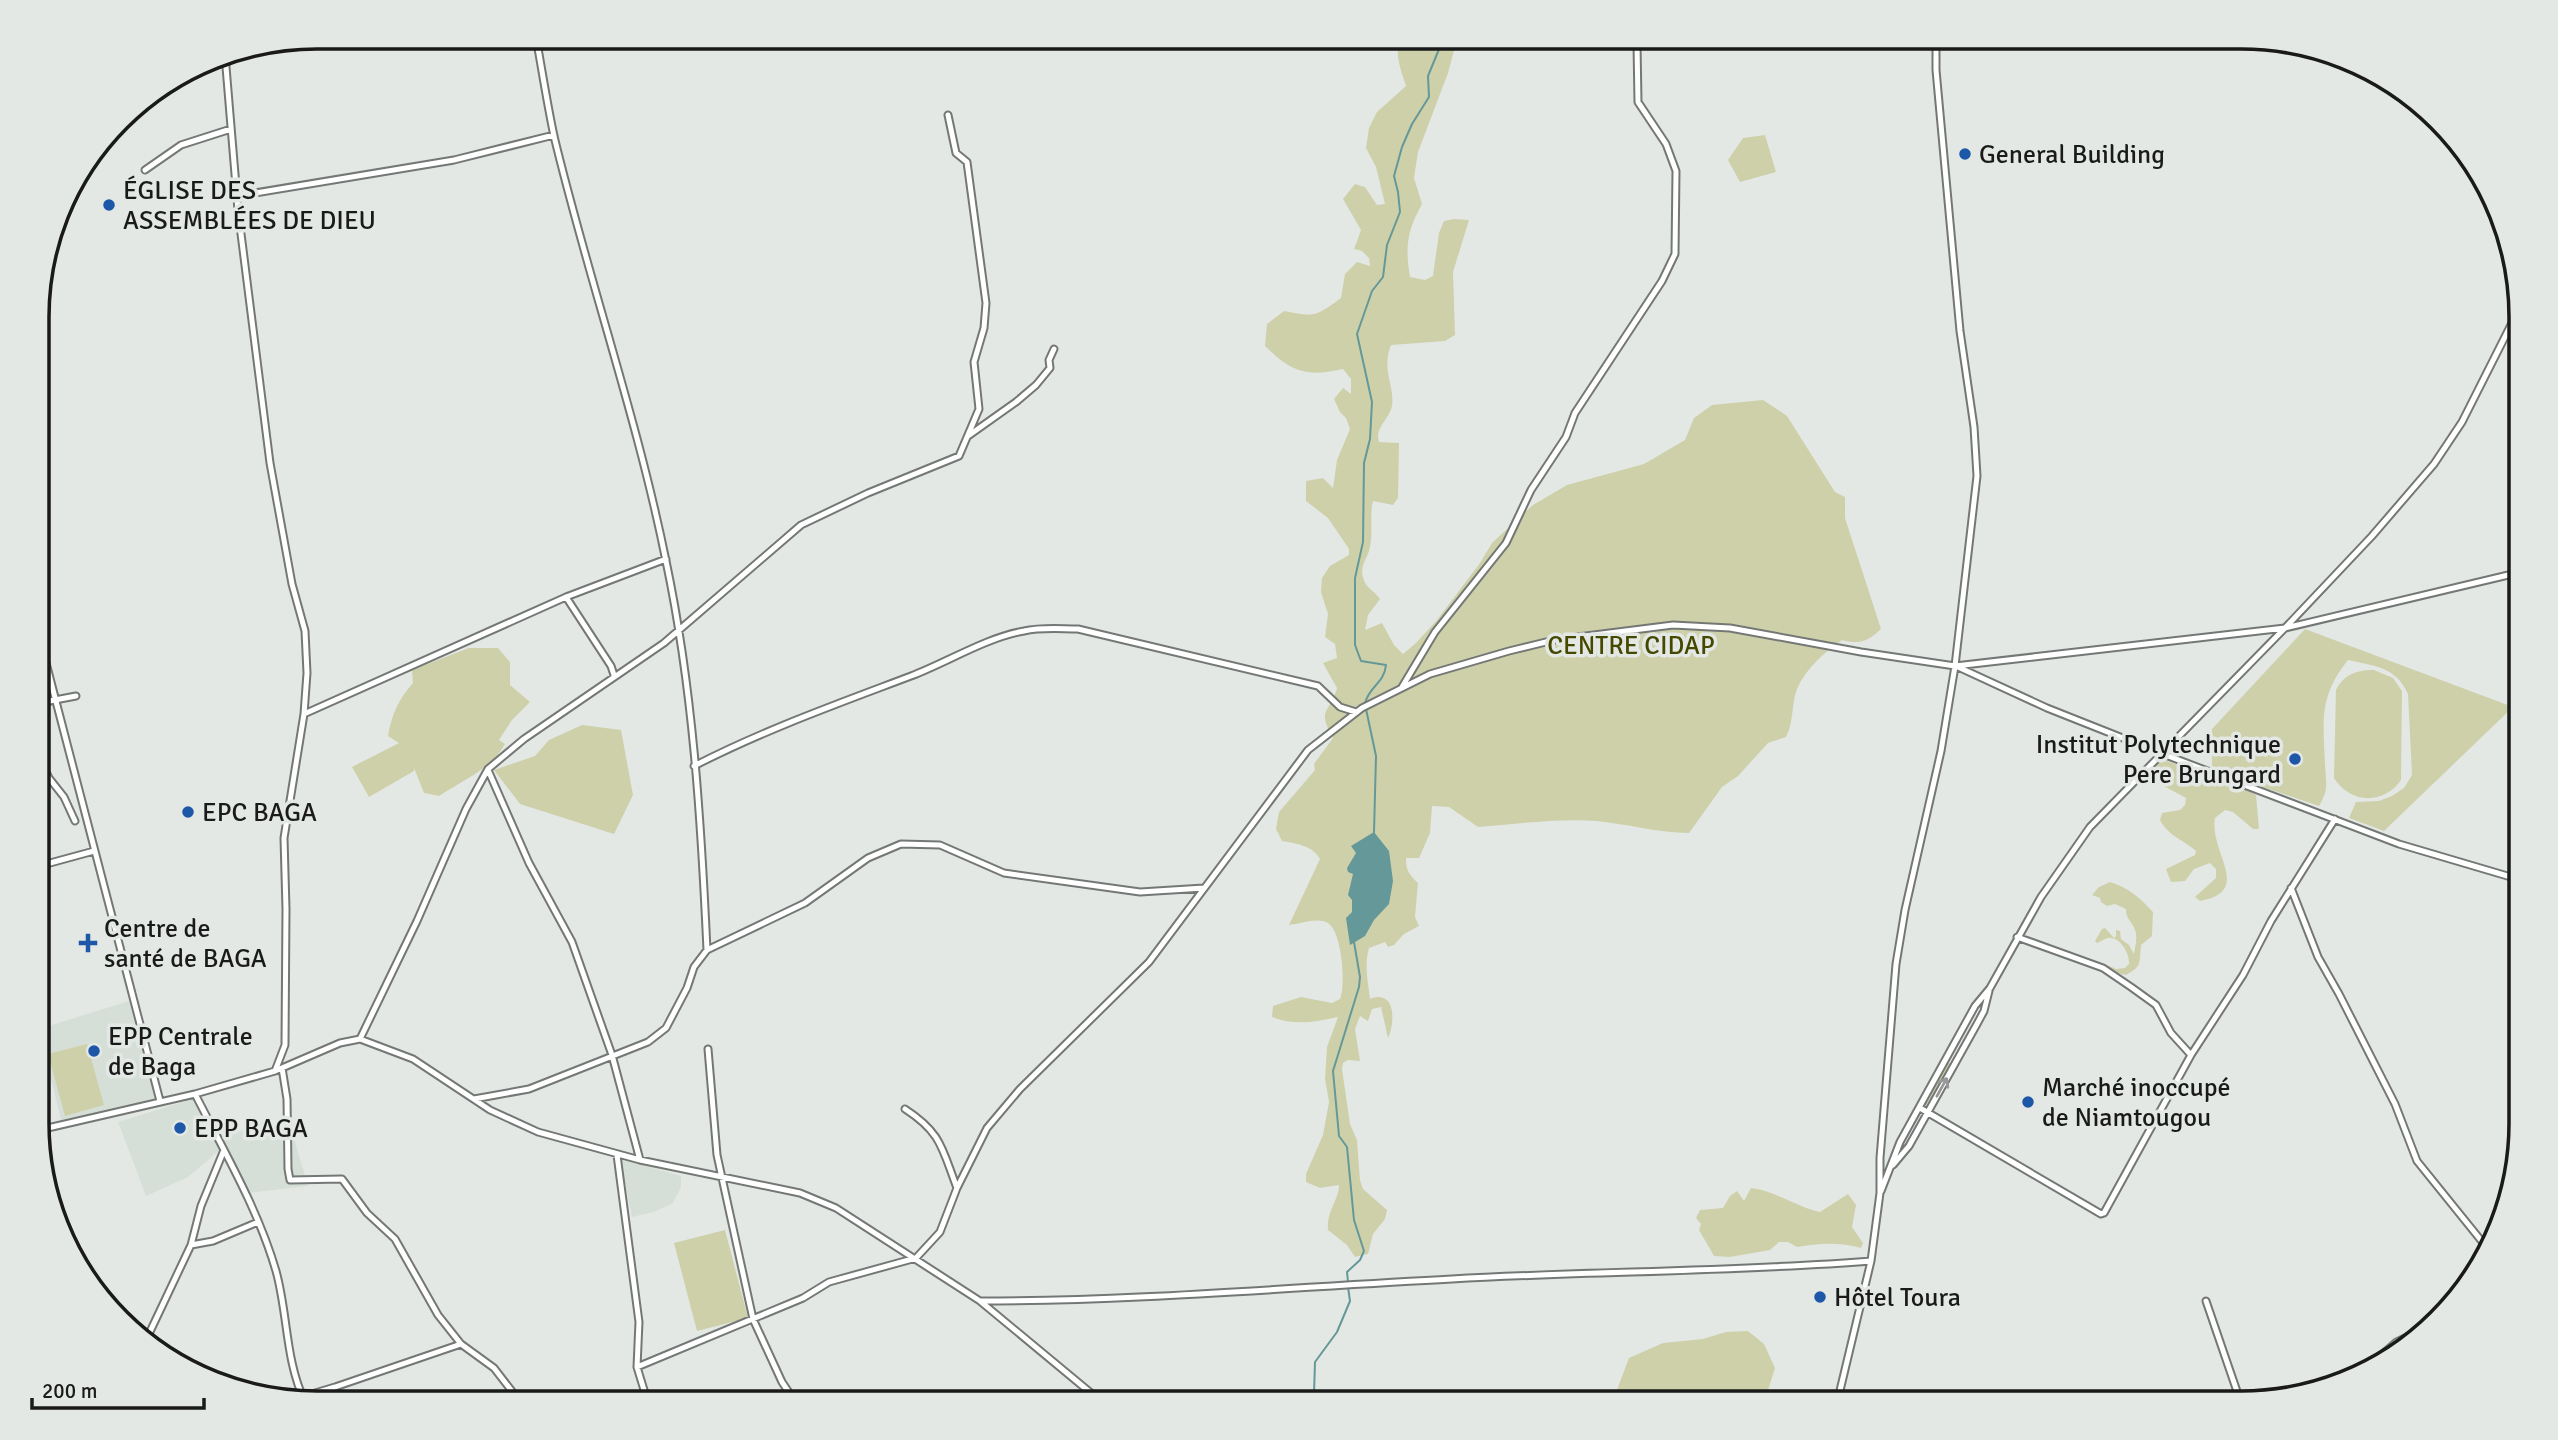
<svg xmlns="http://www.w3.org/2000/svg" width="2558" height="1440" viewBox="0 0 2558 1440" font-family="Signika,sans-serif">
<rect width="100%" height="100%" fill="#e4e8e5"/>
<!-- built -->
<path fill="#d5dfd7" d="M129,1001L155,1100L61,1120L39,1029Z
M196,1098L221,1149L188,1177L146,1196L118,1122Z
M279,1123L293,1135L308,1186L247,1193L220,1135Z
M620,1159L681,1176V1187L673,1203L654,1212L632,1217Z"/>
<!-- green -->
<path fill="#ced0aa" d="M1400,37H1501L1498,44L1484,47L1481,41L1475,48L1457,39L1448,73L1418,152L1414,178L1422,204C1407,231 1405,246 1410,277L1425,280L1433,276L1439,233L1444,221L1454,219L1469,220L1453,272L1455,335L1445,341L1391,345C1381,370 1395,386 1392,406C1389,420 1374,428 1379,442L1399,443L1398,498L1393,505L1373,501C1369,516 1374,534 1369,551C1366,560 1360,567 1363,577C1365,588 1374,590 1380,599L1368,615L1365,630L1382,623L1394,645L1403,654L1416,643L1437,620L1480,563L1492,543L1533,505L1567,485L1644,464L1685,440L1694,418L1712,405L1763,400L1787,416L1835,492L1845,497V518L1881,629C1869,641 1859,645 1842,640C1825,652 1806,668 1797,689C1791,705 1794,722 1786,737L1768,743L1738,776L1722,787L1689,833C1658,833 1628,824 1597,821C1558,818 1517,824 1478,827L1449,807L1432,806L1430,833L1419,858H1406C1406,871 1409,874 1418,883L1415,917L1419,926L1404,934L1394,945L1388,947L1385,942L1369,948C1364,966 1368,981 1370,999C1395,989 1396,1021 1388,1038L1381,1007L1372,1009L1368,1021L1360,1016L1355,1029L1360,1061L1348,1060L1343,1063L1342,1069L1350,1124L1357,1140L1360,1180L1363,1189L1387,1210L1385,1219L1373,1234L1368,1254L1355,1257L1347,1245L1328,1230C1326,1211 1339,1200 1339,1185L1320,1188L1306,1182V1174L1323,1135L1329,1102L1325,1079L1327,1047L1338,1017C1315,1022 1295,1026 1272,1017L1273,1006L1301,997L1332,1003L1340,999C1346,985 1342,932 1328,923C1317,917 1301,924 1289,925L1320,859C1312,845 1297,844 1282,841L1276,829L1279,812L1315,770L1314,764L1333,738C1316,708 1330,714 1337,688L1323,663L1337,658L1335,644L1325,637L1328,614L1321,592L1322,578L1330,566L1349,555V549L1328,518L1306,501V481L1323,478L1333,488L1337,460L1350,429L1346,418L1340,412L1334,399L1343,388L1351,394V379L1343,369C1307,377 1292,373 1265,346L1267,324L1284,311C1315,317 1315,317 1341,298L1345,274L1357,262L1370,266L1369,258L1362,251L1354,249L1361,230L1343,199L1355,184L1365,187L1377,205L1385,204L1376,167L1366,148L1369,128L1377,112L1406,86C1401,70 1394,54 1400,37Z
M1765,135L1776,172L1740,182L1728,160L1743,138Z
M2305,629L2513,707L2384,831L2349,818L2356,802L2379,801L2392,796L2404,788L2412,775L2408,694C2396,666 2373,666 2348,660C2319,696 2323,721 2325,764C2326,784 2329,789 2319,806L2222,773L2212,766V729Z
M469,648H498L510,662V685L530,702L512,720L499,740L505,744C490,770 463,780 439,796L424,793L414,768V771L369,797L352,767L399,743L388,736C392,714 398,700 413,683L412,670Z
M2374,670L2393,678L2402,691L2401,780C2384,805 2350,804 2334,778L2336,690C2343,675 2358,669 2374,670Z
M582,725L621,730L633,795L614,834L520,804L494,770L535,756L549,740Z
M2164,760L2247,790L2256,795L2259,829H2253L2233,812L2225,810L2215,818C2209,853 2254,891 2200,901L2195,897L2216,878V869L2210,863L2194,869L2185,881L2171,882L2166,869L2195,855L2196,851C2184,840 2168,836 2160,820L2162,813L2180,810L2185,805L2186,798L2147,777L2159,762Z
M2110,882C2128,887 2141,899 2153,912L2152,936L2141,945C2139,962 2143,966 2126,975L2116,973L2107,965L2116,969L2125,968L2129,964C2130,954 2120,936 2108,938C2106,938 2098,943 2097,943L2095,941L2102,929L2105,928L2114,938L2116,936V930L2120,931L2121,939L2129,945L2134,954C2135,946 2138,937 2135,930C2132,921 2126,920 2126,909L2115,904L2107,906L2101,902L2100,898L2092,895L2099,887Z
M87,1044L104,1105L65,1116L48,1054Z
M1947,1062L1952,1064L1926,1106L1925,1104Z
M1751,1188C1776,1191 1796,1207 1820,1212L1848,1194L1856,1205L1852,1227L1863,1243L1861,1248C1840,1242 1819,1243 1797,1247L1788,1242H1779L1770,1250L1730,1257L1714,1256L1699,1230L1701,1224L1696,1218L1700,1210L1723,1208L1730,1196L1737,1191L1744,1201Z
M725,1230L748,1318L697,1331L674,1243Z
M1748,1331L1764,1344L1775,1368L1764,1403H1612L1629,1358L1663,1343L1703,1339L1726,1332Z"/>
<!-- water -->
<path fill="#659898" d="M1374,832L1389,851L1393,881L1389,904L1374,920L1365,936L1350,945L1346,918L1352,912V900L1348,895L1353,874L1348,872L1347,868L1356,853L1351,846Z"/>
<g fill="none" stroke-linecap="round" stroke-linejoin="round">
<!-- stream -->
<path stroke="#659898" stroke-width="2" d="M1365,703C1370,685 1384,684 1386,665L1361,661L1355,645V578L1363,542L1364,463L1370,439L1372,402L1357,334L1372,291L1383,277L1387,245L1400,212L1398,192L1394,176L1402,147L1412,124L1429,97L1428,76L1444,37
M1366,709L1376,756L1374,832
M1348,1282L1347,1272L1360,1260L1364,1251L1354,1220L1347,1147L1339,1136L1333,1071L1359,987L1360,977L1354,942
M1314,1394L1315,1362L1337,1332L1350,1301L1348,1287"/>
<!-- minor casing -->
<g stroke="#747875" stroke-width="9">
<path id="minor" d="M536,37C542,70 547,103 554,136C588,278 637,417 666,561C693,689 701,820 707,950
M225,55L238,210L270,463L292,584L305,631L307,673L304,714L284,838L286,909L285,1045L275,1071
M145,170L181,145L231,129
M237,196L454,160L554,135
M968,436L1016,402L1036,385L1050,368L1049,360L1054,349
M566,597L611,666L614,675
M39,636L160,1101
M1958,667L2047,708L2163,754L2399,844L2521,880
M1402,687L1435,632L1506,543L1531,490L1566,437L1575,413L1662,281L1675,254L1676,171L1666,144L1638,102L1637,44
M39,703L76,696
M304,714L566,597L666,559
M39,758L49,778L64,797L75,821
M694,766C764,730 837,704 911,676C948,662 985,638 1024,631C1042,627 1060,629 1078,629L1318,686L1340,707L1356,712
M488,770L529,863L572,942L612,1055L640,1160
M39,866L94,851
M2291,888L2318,957L2339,994L2395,1104L2417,1161L2488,1249
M2017,937L2103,968L2131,987L2156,1005L2171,1033L2191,1055
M360,1039L417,921L466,809L488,769L524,739L664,643L801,525L868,493L959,456L979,409L974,362L984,328L986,303L967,162L956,153L948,115
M708,1049L717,1155L753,1319L782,1382L796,1403
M282,1068L287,1099L288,1169L290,1180L342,1179L367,1213L395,1239L438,1315L461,1344
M195,1094C224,1151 258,1209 276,1271C288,1314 285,1360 305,1402
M474,1099L529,1089L648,1042L666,1028L687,988L694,967L707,950L805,903L868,858L901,844L940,845L1004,873L1140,892L1204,888
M1920,1108L2101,1214L2104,1213L2191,1055L2243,975L2271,921L2335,819
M905,1109C942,1133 942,1149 957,1188
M39,1130L195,1094L275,1071L340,1043L360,1039L413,1059L490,1110L538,1132L640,1160L800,1193L836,1208L980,1301L1103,1403
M617,1155L639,1322L637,1367L648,1403
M1893,1165L1909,1146L1977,1024L1984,1011L1989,991
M1881,1191L1900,1142L1975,1006L1990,988L2041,897L2090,827L2285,628L2372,536L2434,464L2462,422L2521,305
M191,1245L213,1241L258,1222
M980,1301C1138,1301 1294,1287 1452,1279C1592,1271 1732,1272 1871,1261
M2206,1301L2241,1403
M147,1338L191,1245L201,1206L224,1150
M637,1367L803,1298L829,1282L916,1258L940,1232L957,1188L987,1128L1020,1089L1149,962L1308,750L1362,708L1430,674L1509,651L1554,640L1673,625L1730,628L1861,652L1955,666L2285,628L2521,572
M275,1398L302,1397L335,1387L461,1344L494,1368L521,1403
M1837,1403L1871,1261L1880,1193V1158L1896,964L1905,910L1941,751L1955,666L1977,476L1974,427L1960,331L1936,70V37"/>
</g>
<!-- secondary casing -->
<g stroke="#747875" stroke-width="11">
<path id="secondary" d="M2366,1370L2397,1343L2434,1325"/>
</g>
<!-- minor -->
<use href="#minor" stroke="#fff" stroke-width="5"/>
<!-- secondary -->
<use href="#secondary" stroke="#d3e2c1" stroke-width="8"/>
</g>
<!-- one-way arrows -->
<defs><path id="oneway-shaft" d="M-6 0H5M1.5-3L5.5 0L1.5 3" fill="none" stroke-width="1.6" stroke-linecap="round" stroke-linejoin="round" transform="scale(1.75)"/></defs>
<use stroke="#989898" href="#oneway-shaft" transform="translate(1942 1087) rotate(-61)"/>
<!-- markers -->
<g fill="#1d57a8" stroke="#e4e8e5" stroke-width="2.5">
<circle cx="1965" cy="154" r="7"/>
<circle cx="109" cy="205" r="7"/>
<circle cx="2295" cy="759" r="7"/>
<circle cx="188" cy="812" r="7"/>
<path d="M84.5 932.5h7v7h7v7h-7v7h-7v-7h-7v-7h7z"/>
<circle cx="94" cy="1051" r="7"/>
<circle cx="2028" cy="1102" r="7"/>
<circle cx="180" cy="1128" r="7"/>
<circle cx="1820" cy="1297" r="7"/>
</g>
<g text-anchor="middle" stroke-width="7" stroke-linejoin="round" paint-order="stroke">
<!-- poi labels -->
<g font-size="26" fill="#191a19" stroke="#e4e8e5" text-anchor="start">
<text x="1979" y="163">General Building</text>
<text x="123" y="199">ÉGLISE DES<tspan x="123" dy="30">ASSEMBLÉES DE DIEU</tspan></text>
<text x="2281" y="753" text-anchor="end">Institut Polytechnique<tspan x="2281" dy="30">Pere Brungard</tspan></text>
<text x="202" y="821">EPC BAGA</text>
<text x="104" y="937">Centre de<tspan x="104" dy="30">santé de BAGA</tspan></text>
<text x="108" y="1045">EPP Centrale<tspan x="108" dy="30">de Baga</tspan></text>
<text x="2042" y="1096">Marché inoccupé<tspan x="2042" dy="30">de Niamtougou</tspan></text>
<text x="194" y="1137">EPP BAGA</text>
<text x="1834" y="1306">Hôtel Toura</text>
</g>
<!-- park labels -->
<g font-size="26" fill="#474800" stroke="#e4e8e5">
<text x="1631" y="654">CENTRE CIDAP</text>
</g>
</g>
<!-- crop -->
<path d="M0 0H2558V1440H0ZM317 49H2241A268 268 0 0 1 2509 317V1123A268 268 0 0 1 2241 1391H317A268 268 0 0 1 49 1123V317A268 268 0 0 1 317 49Z" fill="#e4e8e5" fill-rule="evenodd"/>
<path fill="none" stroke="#191a19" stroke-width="3.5" d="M317 49H2241A268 268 0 0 1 2509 317V1123A268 268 0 0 1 2241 1391H317A268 268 0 0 1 49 1123V317A268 268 0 0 1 317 49Z"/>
<!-- scale -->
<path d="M32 1398v10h172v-10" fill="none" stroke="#191a19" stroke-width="3.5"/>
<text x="42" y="1398" font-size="21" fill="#191a19" stroke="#e4e8e5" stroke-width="5" paint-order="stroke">200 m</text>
</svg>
